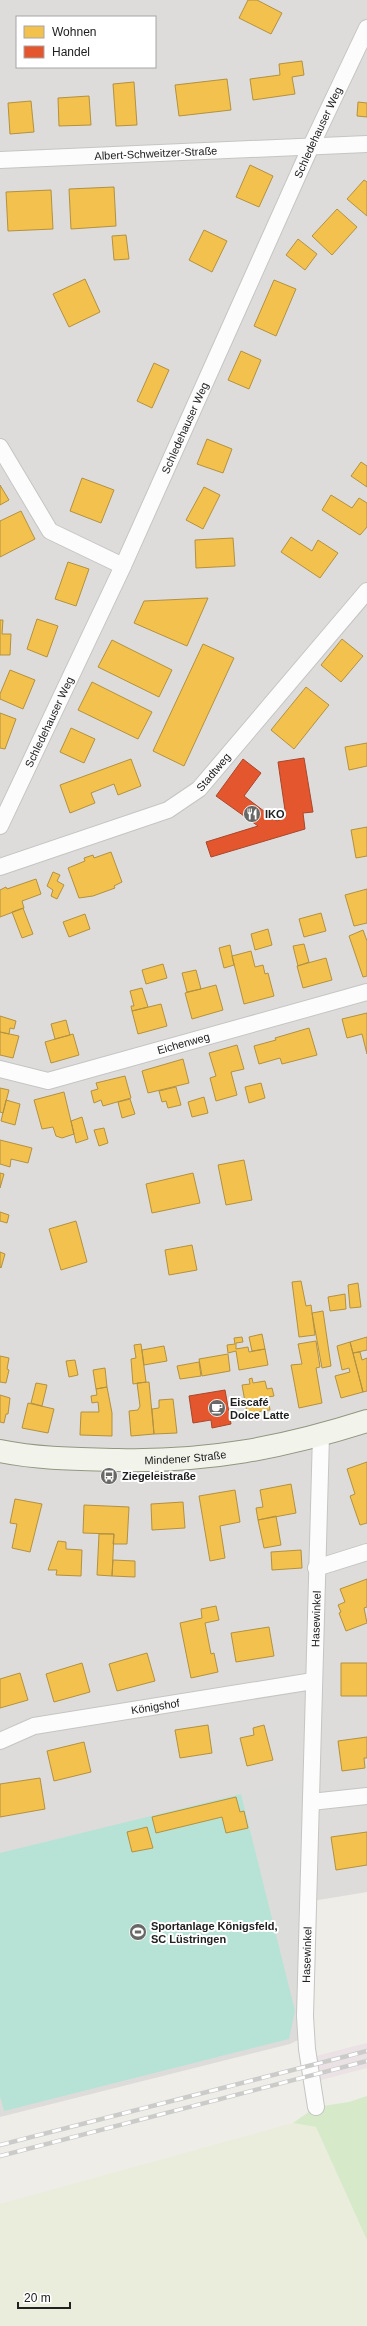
<svg xmlns="http://www.w3.org/2000/svg" width="367" height="2326" viewBox="0 0 367 2326" font-family="Helvetica,sans-serif">
<rect width="100%" height="100%" fill="#eeede8"/>
<!-- residential -->
<path fill="#dddcda" fill-rule="evenodd" d="M0,0H367V1892L300,1903L298,2040L290,2044L0,2117ZM17,17H155V67H17Z"/>
<!-- industrial -->
<path fill="#ebe2e5" d="M367,2043V2068L321,2080L316,2056Z"/>
<!-- religious -->
<path fill="#dcdcda" d="M301,1781L299,2015L296,2014L241,1794Z"/>
<!-- farmland -->
<path fill="#eaeddc" d="M293,2123L316,2127L367,2240V2326H0V2204Z"/>
<!-- grass -->
<path fill="#d6eac9" d="M367,2096V2240L316,2127L293,2123L316,2107L349,2102Z"/>
<!-- pitch -->
<path fill="#b6e3d6" d="M241,1794L295,2011L289,2039L4,2111L0,2096V1853Z"/>
<!-- homes -->
<path fill="#f2c14e" stroke="#b39140" d="M248,0H257L282,13L271,34L239,18Z
M302,61L304,75L292,77L295,94L253,100L250,79L280,75L279,64Z
M227,79L231,110L179,116L175,85Z
M134,82L137,125L116,126L113,84Z
M89,96L91,125L59,126L58,98Z
M31,101L34,132L10,134L8,103Z
M358,102L367,103V117L357,116Z
M250,165L273,176L259,207L236,197Z
M364,180L367,182V216L347,199Z
M114,187L116,226L71,229L69,189Z
M51,190L53,229L8,231L6,192Z
M337,209L357,227L332,255L312,236Z
M204,230L227,241L212,272L189,260Z
M126,235L129,259L114,260L112,236Z
M298,239L317,254L305,270L286,255Z
M85,279L100,312L69,327L53,294Z
M274,280L296,289L276,336L254,326Z
M241,351L261,360L249,389L228,380Z
M154,363L169,370L152,408L137,401Z
M207,439L232,449L223,473L197,464Z
M361,462L367,466V487L351,476Z
M82,478L114,490L101,523L70,511Z
M0,485L9,500L0,505Z
M204,487L220,495L203,529L186,520Z
M331,495L352,508L359,498L367,503V527L360,535L322,510Z
M21,511L35,539L0,557V521Z
M291,537L312,551L318,540L338,553L320,578L281,552Z
M233,538L235,566L196,568L195,540Z
M68,562L89,569L76,606L55,599Z
M208,598L187,646L134,623L144,601Z
M37,619L58,626L47,657L27,649Z
M0,620H3L2,634H11L10,655H0Z
M342,639L363,656L341,682L321,665Z
M112,640L172,670L159,697L98,667Z
M203,644L234,658L184,766L153,751Z
M10,670L35,680L23,709L0,699V694Z
M92,682L152,712L138,739L78,710Z
M306,687L329,705L294,749L271,730Z
M0,713L16,719L5,749L0,748Z
M71,728L95,739L84,763L60,752Z
M367,743V766L349,770L345,747Z
M131,759L141,786L118,795L114,784L91,793L95,803L70,813L60,785Z
M367,827V856L356,858L351,830Z
M111,852L122,882L114,886L115,888L93,896L79,898L68,868L85,861L84,858L93,855L94,858Z
M53,872L60,875L57,881L64,885L57,899L51,896L53,890L47,886Z
M36,879L41,894L22,901L24,908L0,917V890L6,887L7,889Z
M367,889V923L354,926L345,895Z
M23,908L33,934L22,938L12,912Z
M321,913L326,931L304,937L299,919Z
M85,914L90,929L69,937L63,922Z
M268,929L272,945L255,950L251,934Z
M363,930L367,941V976L363,977L349,936Z
M304,944L309,962L298,966L293,946Z
M230,945L234,965L224,968L219,948Z
M251,951L255,967L263,965L265,974L268,973L274,996L244,1004L232,956Z
M326,958L332,980L303,988L297,966Z
M163,964L167,978L146,984L142,970Z
M196,970L201,989L187,992L182,973Z
M216,985L223,1010L192,1019L185,993Z
M142,988L148,1007L132,1011L131,1006H134L130,991Z
M161,1004L167,1026L138,1034L132,1011Z
M367,1013V1054L362,1034L347,1038L342,1019Z
M0,1016L16,1021L14,1029L10,1028L9,1034L0,1032Z
M66,1020L70,1035L55,1039L51,1024Z
M309,1028L317,1055L282,1064L280,1058L259,1064L254,1046L276,1040L275,1038Z
M0,1032L19,1036L13,1058L0,1055Z
M73,1034L79,1055L51,1063L45,1042Z
M237,1045L244,1069L231,1072L237,1095L216,1101L210,1078L216,1076L209,1053Z
M183,1059L189,1083L148,1093L142,1071Z
M125,1076L131,1098L103,1106L101,1100L94,1103L91,1091L98,1089L96,1083Z
M261,1083L265,1098L249,1103L245,1087Z
M176,1087L181,1105L168,1108L166,1101L162,1102L159,1091Z
M0,1088L9,1090L3,1113L0,1112Z
M64,1092L74,1134L62,1138L56,1136L53,1127L42,1129L34,1100Z
M204,1097L208,1113L192,1117L188,1102Z
M130,1099L135,1114L122,1118L118,1102Z
M6,1100L20,1104L15,1125L1,1121Z
M82,1117L88,1139L76,1143L71,1121Z
M104,1128L108,1143L99,1146L94,1130Z
M0,1140L32,1148L28,1163L11,1159L10,1167L0,1164Z
M244,1160L252,1200L226,1205L218,1165Z
M0,1173L4,1174L0,1188Z
M193,1173L200,1203L152,1213L146,1184Z
M0,1212L9,1215L7,1223L0,1221Z
M76,1221L87,1262L61,1270L49,1229Z
M192,1245L197,1270L169,1275L165,1250Z
M0,1252L5,1254L1,1268L0,1267Z
M301,1281L306,1306L311,1305L315,1335L299,1337L292,1282Z
M358,1283L361,1307L350,1308L348,1285Z
M345,1294L346,1309L330,1311L328,1297Z
M323,1311L331,1366L322,1368L312,1313Z
M262,1334L265,1349L252,1351L249,1337Z
M242,1337L243,1342L236,1343V1349L248,1347L249,1352L265,1349L268,1365L239,1370L236,1351L228,1353L227,1345L235,1344L234,1338Z
M367,1337V1350L353,1353L350,1342Z
M316,1341L320,1367L316,1368L322,1403L299,1408L291,1365L302,1364L298,1344Z
M350,1342L363,1392L341,1398L335,1376L350,1372L349,1368L342,1370L337,1346Z
M141,1344L146,1382L133,1384L131,1359L136,1358L134,1345Z
M164,1346L167,1361L144,1365L142,1350Z
M360,1352L362,1360L367,1358V1391L363,1392L353,1353Z
M228,1354L230,1371L202,1376L199,1359Z
M0,1356L9,1358L7,1369L9,1370L6,1383L0,1382Z
M75,1360L78,1375L69,1377L66,1361Z
M199,1362L201,1376L180,1379L177,1366Z
M105,1368L107,1387L96,1389L93,1370Z
M252,1378L253,1383L265,1381L267,1389L272,1388L274,1396L268,1397L270,1410L247,1413L242,1385L250,1384L249,1379Z
M149,1382L154,1434L131,1436L129,1411L138,1410L140,1406L137,1383Z
M36,1383L47,1385L42,1406L31,1403Z
M107,1387L112,1413V1436L80,1435L81,1412H99L98,1402L92,1403L91,1396L97,1395L96,1389Z
M0,1395L10,1398L8,1414H6L4,1423L0,1422Z
M173,1399L177,1433L154,1434L152,1409L159,1408V1400Z
M28,1403L54,1409L48,1433L22,1428Z
M367,1462V1523L360,1525L350,1496L355,1494L347,1469Z
M291,1484L296,1513L258,1520L256,1508L263,1507L260,1490Z
M235,1490L240,1522L220,1526L225,1558L210,1561L199,1496Z
M15,1499L42,1504L30,1552L12,1548L17,1524L10,1523Z
M183,1502L185,1528L152,1530L151,1504Z
M84,1505L129,1507L127,1544H113L114,1534L83,1533Z
M276,1516L281,1545L264,1548L258,1520Z
M99,1534H114L112,1576L97,1575Z
M58,1541L66,1542V1549L82,1550L81,1576L56,1575L57,1570H48Z
M301,1550L302,1568L272,1570L271,1552Z
M113,1560L135,1561V1577L112,1576Z
M367,1579V1607L364,1608L367,1623L346,1631L339,1613L341,1612L338,1605L345,1602L340,1589Z
M216,1606L219,1620L205,1623L211,1654L214,1653L218,1672L191,1678L180,1623L202,1618L201,1609Z
M269,1627L274,1656L236,1662L231,1633Z
M147,1653L155,1681L117,1691L109,1664Z
M82,1663L90,1692L54,1702L46,1674Z
M341,1663H367V1696H341Z
M20,1673L28,1700L0,1708V1679Z
M208,1725L212,1753L180,1758L175,1730Z
M264,1725L273,1760L247,1766L240,1738L254,1735L253,1728Z
M367,1737V1758H364L365,1768L342,1771L338,1741Z
M84,1742L91,1772L54,1781L47,1751Z
M40,1778L45,1809L0,1817V1784Z
M236,1797L240,1812L244,1811L248,1828L226,1833L222,1817L156,1833L152,1817Z
M147,1827L153,1848L132,1852L127,1832Z
M367,1832V1865L336,1870L331,1837Z"/>
<!-- shops -->
<path fill="#e4572e" stroke="#a9462a" d="M304,758L313,812L303,813L305,829L211,857L206,842L258,826L216,796L243,759L261,773L244,796L277,821L286,817L278,762Z
M225,1390L231,1424L212,1428L211,1420L193,1423L189,1396Z"/>
<g fill="none" stroke-linecap="round" stroke-linejoin="round">
<!-- street casing -->
<g stroke="#c5c5c3" stroke-width="18">
<g id="street">
<path id="s1" d="M0,160L367,144"/>
<path d="M0,447L50,531L123,566"/>
<path id="s2" d="M0,826L123,566L311,146L367,28"/>
<path id="s3" d="M0,867L168,810L199,789L367,591"/>
<path id="s4" d="M0,1069L48,1081L367,992"/>
<path d="M316,1568L367,1552"/>
<path id="s5" d="M0,1741L34,1726L313,1681"/>
<path d="M311,1802L367,1796"/>
<path id="s6" d="M316,2107L307,2049L305,2016L321,1435"/>
</g>
</g>
<!-- secondary casing -->
<g stroke="#929781" stroke-width="24">
<g id="secondary">
<path id="s7" d="M0,1451C39,1459 79,1459 118,1460C208,1462 282,1448 367,1421"/>
</g>
</g>
<!-- street -->
<use href="#street" stroke="#fcfcfc" stroke-width="16"/>
<!-- secondary -->
<use href="#secondary" stroke="#f2f4eb" stroke-width="22"/>
<!-- rail casing -->
<g stroke="#cbcbca" stroke-width="4.5">
<path id="rail" d="M0,2145L367,2051
M0,2156L367,2061"/>
</g>
<!-- rail -->
<use href="#rail" stroke="#fff" stroke-width="3" stroke-dasharray="9" stroke-linecap="butt"/>
</g>
<!-- icons -->
<defs>
<g id="restaurant-disc" transform="scale(0.9)"><circle r="9.5" fill="#686866" stroke="#fff"/><path d="M-5-6h1v4h1v-4h1v4h1v-4h1v5L-1.5 .5V6h-2V.5L-5-1ZM5-6V6H3V1.5H1.5Q1.5-4 5-6Z" fill="#fff"/></g>
<g id="cafe-disc" transform="scale(0.9)"><circle r="9.5" fill="#686866" stroke="#fff"/><path d="M-5.5-4.5H6V0H3Q3 3.5 0 3.5H-2.5Q-5.5 3.5-5.5 0ZM3-3.2v2h1.7v-2ZM-6 4.5H4V6H-6Z" fill="#fff"/></g>
<g id="bus-disc" transform="scale(0.9)"><circle r="9.5" fill="#686866" stroke="#fff"/><path d="M-5-6H5V4H4V6H2V4H-2V6H-4V4H-5ZM-3.5-4V0h7V-4ZM-3.5 1.2v1.5H-2V1.2ZM2 1.2v1.5H3.5V1.2Z" fill="#fff"/></g>
<g id="stadium-disc" transform="scale(0.9)"><circle r="9.5" fill="#686866" stroke="#fff"/><path d="M0-5a6.5 5 0 1 0 0 10a6.5 5 0 1 0 0-10ZM-3.5-1.8h7v3.6h-7Z" fill="#fff"/></g>
</defs>
<g fill-rule="evenodd">
<use href="#restaurant-disc" x="252" y="814"/>
<use href="#cafe-disc" x="217" y="1408"/>
<use href="#bus-disc" x="109" y="1476"/>
<use href="#stadium-disc" x="138" y="1932"/>
</g>
<g text-anchor="middle" stroke-width="4" stroke-linejoin="round" paint-order="stroke">
<!-- street labels -->
<g font-size="11" fill="#202020" stroke="#fff">
<text dy="4" stroke="none"><textPath href="#s2" startOffset="763">Schledehauser Weg</textPath></text>
<text dy="4" stroke="none"><textPath href="#s1" startOffset="156">Albert-Schweitzer-Straße</textPath></text>
<text dy="4" stroke="none"><textPath href="#s2" startOffset="439">Schledehauser Weg</textPath></text>
<text dy="4" stroke="none"><textPath href="#s2" startOffset="115">Schledehauser Weg</textPath></text>
<text dy="4" stroke="none"><textPath href="#s3" startOffset="237">Stadtweg</textPath></text>
<text dy="4" stroke="none"><textPath href="#s4" startOffset="190">Eichenweg</textPath></text>
<text dy="4" stroke="none"><textPath href="#s7" startOffset="186">Mindener Straße</textPath></text>
<text dy="4" stroke="none"><textPath href="#s6" startOffset="489">Hasewinkel</textPath></text>
<text dy="4" stroke="none"><textPath href="#s5" startOffset="160">Königshof</textPath></text>
<text dy="4" stroke="none"><textPath href="#s6" startOffset="153">Hasewinkel</textPath></text>
</g>
<!-- poi labels -->
<g font-size="11" font-weight="bold" fill="#202020" stroke="#fff" text-anchor="start">
<text x="265" y="818">IKO</text>
<text x="230" y="1406">Eiscafé<tspan x="230" dy="13">Dolce Latte</tspan></text>
<text x="122" y="1480">Ziegeleistraße</text>
<text x="151" y="1930">Sportanlage Königsfeld,<tspan x="151" dy="13">SC Lüstringen</tspan></text>
</g>
</g>
<!-- legend -->
<rect x="16" y="16" width="140" height="52" fill="#ffffff" stroke="#a6a6a6"/>
<rect x="24" y="26" width="20" height="12" fill="#f2c14e" stroke="#a6a6a6"/>
<text x="52" y="36" font-size="12" fill="#202020">Wohnen</text>
<rect x="24" y="46" width="20" height="12" fill="#e4572e" stroke="#a6a6a6"/>
<text x="52" y="56" font-size="12" fill="#202020">Handel</text>
<!-- scale -->
<path d="M18 2302v6h52v-6" fill="none" stroke="#202020" stroke-width="2"/>
<text x="24" y="2302" font-size="12" fill="#202020" stroke="#ffffff" stroke-width="3" paint-order="stroke">20 m</text>
</svg>
